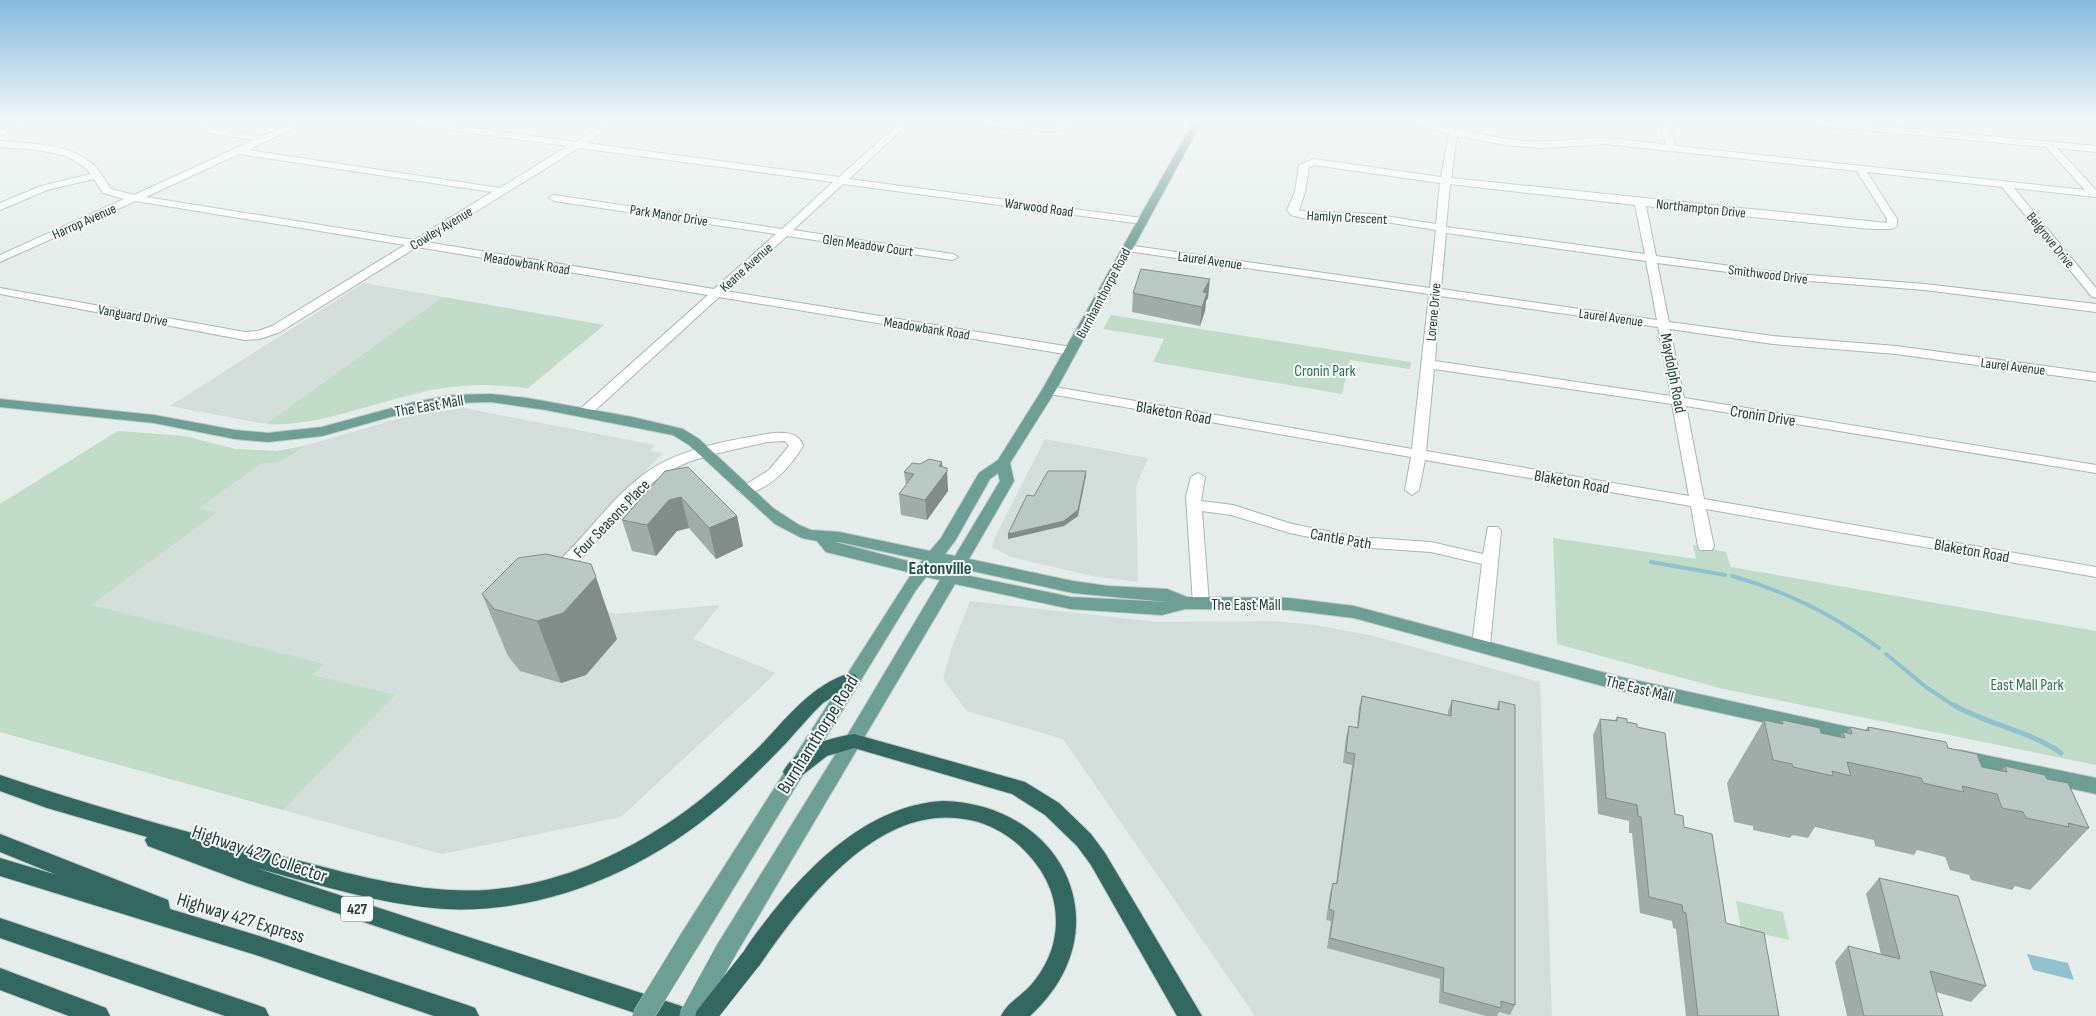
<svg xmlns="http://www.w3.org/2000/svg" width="2096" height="1016" viewBox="0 0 2096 1016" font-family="'Sofia Sans Condensed',sans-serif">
<rect width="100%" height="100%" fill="#e5edea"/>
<!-- built -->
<path fill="#d3ddd9" d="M364,283L604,325L528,388L475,384L436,389L313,420L288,424L260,423L170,406Z
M464,408L655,445L650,451L663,453L563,558L593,608L616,614L720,605L693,639L776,673L621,817L442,854L0,732V504L118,431L184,436L235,449L277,451L304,446L408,416Z
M1045,439L1148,458L1136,487L1138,582L1092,576L1011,557L992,547L995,537Z
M970,601L1156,622L1273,621L1315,625L1374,636L1540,682L1552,1016H1255L1063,739L967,711L943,679L952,647Z"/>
<!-- green -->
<path fill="#c0dcc9" d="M443,297L604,325L528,388C492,383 455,384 419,392C369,404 318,427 266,424Z
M1111,315L1411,362L1410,369L1350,360L1342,394L1153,362L1164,339L1103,329Z
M118,431L184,436L235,449L277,451L304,446C290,457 280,464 262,463L199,508L216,513L91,605L324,664L312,675L395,695L283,810L0,732V504Z
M1553,538L1696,559L1693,545L1726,552L1731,567L2096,631V765L1723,689L1557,644Z
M1736,901L1783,912L1789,940L1741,929Z"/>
<!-- water -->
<path fill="#91c1ce" d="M2027,954L2068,963L2074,980L2033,970Z"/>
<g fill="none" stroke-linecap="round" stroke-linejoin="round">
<!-- stream-far1 -->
<path stroke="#91c1ce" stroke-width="4" d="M1651,562L1725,575
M1732,576C1786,591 1834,615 1879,648
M1886,654L1926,687L1956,707"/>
<!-- stream -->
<path stroke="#91c1ce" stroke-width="5" d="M1954,705C1988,725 2028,730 2061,753"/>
<!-- minor casing -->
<g stroke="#a8b5b1" stroke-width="2">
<path id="minor" d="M24,121H36L0,136V130Z
M185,121H196L214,129L263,136L297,121H308L248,150L500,188L568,146L401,124L397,121H420L576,142L610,121H620L586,143L839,177L902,121H911L849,179L1142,218L1147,221L1142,224L843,184L793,230L953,254L958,257L953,260L787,236L726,291L1071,347L1075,348L1077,351L1075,354L1071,355L719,297L589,416H579L577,413L579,410L708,295L417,247L280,332L260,339L245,340L0,294V288L245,332L258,331L272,326L405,245L136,201L0,262V255L124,199L103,193L94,179L47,190L0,210V203L41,186L91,174C70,148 30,150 0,147V141C28,144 67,143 90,162C100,170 104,179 111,189L134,195L254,140L209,133ZM579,148L833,182L782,229L554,195L549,198L554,201L776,234L714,289L426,242ZM239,154L492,192L414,240L146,197Z
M961,121C991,121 1021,127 1050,126C1060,126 1066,121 1076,121L1064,130L1049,132L965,124Z
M1400,121C1441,121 1483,138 1524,141C1549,143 1573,139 1597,138C1620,138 1643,142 1666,145L1659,121H1667L1676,146L2085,190L2046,147L1797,124L1793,121H1824L2096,146V152L2057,148L2096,190V197L2014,188L2096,288V298L2092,297L2002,187L1867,172L1897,219V226L1892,229H1871L1646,206L1656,256L1783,273L1925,284L2096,304V312L1925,290L1783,279L1657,263L1669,322L1773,336L1896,346L2096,373V381L1896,354L1773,344L1670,329L1684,398L2096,465V473L1686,406L1704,499L2096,567V577L1706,509L1714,546L1712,550H1700L1698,546L1691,506L1425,460L1419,490L1412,495L1405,490L1411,457L1044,393L1042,390L1044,387L1049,386L1412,449L1429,294L1127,251L1122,248L1127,245L1430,288L1436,230L1373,220L1302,218L1291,215L1287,210L1295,192L1299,165L1314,159L1441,177L1449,134ZM1457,136L1506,145L1541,148L1606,144L1857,171L1887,219V223L1451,178ZM1314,165L1440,183L1436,224L1373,214L1299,211L1305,192L1309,167ZM1450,184L1635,205L1645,254L1446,227ZM1446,233L1646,261L1657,320L1441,289ZM1440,296L1658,327L1671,396L1435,361ZM1434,369L1672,404L1689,496L1426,451Z
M773,433C785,432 800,433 803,446C789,469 771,488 744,495L737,490L769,470L789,446L785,441L767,442L714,454L688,462L663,474L640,493L575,565L563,576H551L549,572L551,568C584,540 608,501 643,475C678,448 730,440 773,433Z
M1198,473L1205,477L1201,501L1233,505L1292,524L1357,537L1431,542L1483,554L1488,527H1498L1501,531L1490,645L1487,649L1481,651L1475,649L1472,645L1482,564L1431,552L1357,547L1290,533L1231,515L1202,511L1209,604L1207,608H1195L1193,604L1186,497L1191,477Z"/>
</g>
<!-- major casing -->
<g stroke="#c2c9c7" stroke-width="2">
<path id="major" d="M1194,121H1202L1056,390L1010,463L1014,481L969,559L1073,581L1108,586L1167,589L1187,597L1289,598L1354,606L1621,677L1862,730L1869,732L1871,737L1869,742L1862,744L1621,691L1354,618L1289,610L1185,609L1162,615L1071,609L955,584L733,959L725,962L717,959L714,952L717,945L853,726L940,580L926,577L916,590L697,948L689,951L681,948L678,941L681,934L912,573L826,552L817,541L802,538L775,524L689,445L673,435L546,410L491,402L453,403L415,410L322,436L268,442L235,439L154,423L0,407V399L154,415L235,430L268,433L322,427L414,402L453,395L491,394L527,398L632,417L683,429L699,439L773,508L799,525L811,530L839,532L930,551L941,538L979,473L998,460L1042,390ZM998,473L1000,481L955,556L945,554L955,541L990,479ZM835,542H839L923,560L919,564ZM937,563L949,566L946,571L934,568ZM963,569L1073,593L1167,602L1071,597L960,574Z
M1960,750L2096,778V794L1953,763L1951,758L1953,753Z"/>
</g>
<!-- highway casing -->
<g stroke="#c2c9c7" stroke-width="2">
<path id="highway" d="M850,673L856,675L859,680L856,685C845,691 833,696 823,703C810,715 799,729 787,742C766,764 745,785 722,805C646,870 546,914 445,909C381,905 317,884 256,868L678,1005L686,1008L690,1016H644L247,883L148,846L145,840L147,837L47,808L0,791V775C94,807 192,834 289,858C354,875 420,894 487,890C551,885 609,861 662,827C698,805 730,775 760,746C787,718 811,685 850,673Z
M854,734L1025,782L1059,803L1091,834L1105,853L1202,1016H1177L1091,865L1077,846L1045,815L1012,794L854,748L827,756L800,777L793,780L786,777L783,772C796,747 829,738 854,734Z
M943,801C1064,804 1124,930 1030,1016H1001C1007,1003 1020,997 1030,986C1041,974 1051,956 1054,940C1061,906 1049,875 1025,851C1011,836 990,824 970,820C879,800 804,901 759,966L751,969L743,966L740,959C747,944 758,931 768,918C811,863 870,805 943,801Z
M0,834L168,900L170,909L259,936L467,1005L475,1008L479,1016H434L259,956L0,876V858L57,875L0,852Z
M0,918L257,1005L265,1008L269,1016H225L0,938Z
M0,968L106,1008L110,1016H69L0,990Z"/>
</g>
<!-- minor -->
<use href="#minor" fill="#fff" fill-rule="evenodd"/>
<!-- major -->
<use href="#major" fill="#6d9f95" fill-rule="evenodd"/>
<!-- highway -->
<use href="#highway" fill="#336860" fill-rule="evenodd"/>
<!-- major-bridge casing -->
<g stroke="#c2c9c7" stroke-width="22" stroke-linecap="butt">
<path id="major-bridge" d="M643,1016L689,941
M690,1016L725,952"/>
</g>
<!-- highway-bridge casing -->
<g stroke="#c2c9c7" stroke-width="22" stroke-linecap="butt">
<path id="highway-bridge" d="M706,1016L751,959"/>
</g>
<!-- major-bridge -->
<use href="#major-bridge" stroke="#6d9f95" stroke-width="21"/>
<!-- highway-bridge -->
<use href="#highway-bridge" stroke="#336860" stroke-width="21"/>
</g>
<!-- wall -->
<path fill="#a0aca8" d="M1133,293L1208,298L1206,301L1205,311L1200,326L1132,312Z
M942,462V467L948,488V491L927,520L901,515L899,494L906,485L904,472L920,464Z
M665,471L737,516L743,546L716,559L689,528L677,531L656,556L632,551L622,520Z
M482,594L617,639L586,675L561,683L520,671L508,656Z
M1362,696L1448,715V711L1452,700L1496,710L1499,701L1515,1005L1510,1015L1499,1012L1497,1016H1486L1439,1003L1440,979L1327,948L1331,921L1326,920L1330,893L1333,883H1336L1352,765L1343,763L1346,737L1349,726L1357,728L1359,707Z
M1617,717L1637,727L1675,814L1684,827L1726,923L1779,1016H1686L1676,929L1673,928L1672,921L1640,913L1632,833H1629V821L1598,814L1593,735L1600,719L1615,720Z
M1764,720L1780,724L1782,720L1821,733L1840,737L1843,732L1847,733L1850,727L1865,730L1868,727L1948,748L1982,767L2001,771L2005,766L2047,779L2089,828L2030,890L2015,886L2012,890L1971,880L1969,875L1950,870L1945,857L1917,850L1914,855L1875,846L1874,840L1815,827L1808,838L1793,835L1790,838L1753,830V826L1734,822L1727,783Z
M1879,878L1986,986L1971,1002L1936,992L1943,1016H1847L1835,962L1848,946L1881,954L1866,894Z"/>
<!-- shaded-wall -->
<path fill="#828c88" d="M1210,279L1208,298L1206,301L1205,311L1200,326L1203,292Z
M942,462L943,476L947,468L948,491L927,520L925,500L939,466Z
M1086,471V476L1078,516L1064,526L1008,539V534Z
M681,497L689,528L677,531L656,556L647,525L669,500Z
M737,516L743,546L716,559L709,528Z
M596,577L617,639L586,675L561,683L537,621Z"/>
<!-- building -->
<path fill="#bac8c3" stroke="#828c88" d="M1141,269L1210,279L1203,292L1207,293L1202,307L1133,293Z
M929,459L942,462L939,466L947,468V471L925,500L899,494L914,474L904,472L912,463L920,464Z
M688,467L737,516L709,528L681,497L669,500L647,525L622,520L665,471Z
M1048,471H1086L1078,510L1064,521L1008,534L1027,495L1034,496Z
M546,554L591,564L596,577L563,613L537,621L494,609L482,594L518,558Z
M1362,696L1451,716L1452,700L1499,710V701L1515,705V1005L1501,1001V1008L1443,992L1444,968L1330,938L1334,911L1329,909L1333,883L1337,884L1355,754L1346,752L1349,726L1358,728Z
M1617,717L1627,719V722L1637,724V727L1665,733L1675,814L1683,816L1684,827L1712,834L1726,923L1764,933L1779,1016H1698L1686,913L1683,912L1682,905L1649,897L1641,817L1638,816L1637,805L1606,798L1600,719L1617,721Z
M1764,720L1783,724L1782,720L1820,728L1821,733L1845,738L1843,732L1852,734L1850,727L1869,731L1868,727L1946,742L1948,748L1977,754L1982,767L2007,772L2005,766L2045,775L2047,779L2068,783L2089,828L2068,823L2069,827L2026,818L2023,812L2002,808L1997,794L1962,786L1964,792L1923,783L1921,778L1847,762L1851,776L1832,771L1833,776L1793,767L1792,764L1773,760Z
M1879,878L1958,896L1986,986L1930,971L1943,1016H1864L1848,946L1900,959Z"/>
<!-- sky -->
<linearGradient id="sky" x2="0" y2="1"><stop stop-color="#85b9de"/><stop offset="0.46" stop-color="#f3f7f6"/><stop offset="1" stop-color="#f3f7f6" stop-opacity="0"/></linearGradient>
<rect width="2096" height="263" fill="url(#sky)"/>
<g text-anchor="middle" stroke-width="4" stroke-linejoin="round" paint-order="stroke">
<!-- far-street labels -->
<g font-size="14" fill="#253e38" stroke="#f5faf8">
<text transform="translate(1039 207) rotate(8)" y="5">Warwood Road</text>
<text transform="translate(1701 208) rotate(6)" y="5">Northampton Drive</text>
<text transform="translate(669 215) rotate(9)" y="5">Park Manor Drive</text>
<text transform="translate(1347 217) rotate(3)" y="5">Hamlyn Crescent</text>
<text transform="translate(84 221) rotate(-24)" y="5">Harrop Avenue</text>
<text transform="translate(441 228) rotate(-31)" y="5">Cowley Avenue</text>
<text transform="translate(2051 240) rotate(51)" y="5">Belgrove Drive</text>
<text transform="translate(868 245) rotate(8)" y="5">Glen Meadow Court</text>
<text transform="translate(1210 260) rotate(8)" y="5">Laurel Avenue</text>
<text transform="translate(527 263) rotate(9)" y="5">Meadowbank Road</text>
<text transform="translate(746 267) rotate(-42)" y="5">Keane Avenue</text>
<text transform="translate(1768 274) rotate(7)" y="5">Smithwood Drive</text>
<text transform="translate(1103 293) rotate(-62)" y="5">Burnhamthorpe Road</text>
<text transform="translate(1433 312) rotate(-85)" y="5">Lorene Drive</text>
<text transform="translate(133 315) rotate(10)" y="5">Vanguard Drive</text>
<text transform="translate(1611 317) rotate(8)" y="5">Laurel Avenue</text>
<text transform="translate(927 328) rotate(9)" y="5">Meadowbank Road</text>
<text transform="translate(2013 366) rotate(7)" y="5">Laurel Avenue</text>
</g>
<!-- shield labels -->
<rect fill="#f5faf8" stroke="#637672" stroke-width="1" x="341" y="896.5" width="32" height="25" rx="4"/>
<g font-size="15" font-weight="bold" fill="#253e38">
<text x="357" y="914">427</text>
</g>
<!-- park labels -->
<g font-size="16" fill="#32724e" stroke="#f5faf8">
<text x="1325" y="376">Cronin Park</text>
<text x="2027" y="690">East Mall Park</text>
</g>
<!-- street labels -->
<g font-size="16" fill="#253e38" stroke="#f5faf8">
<text transform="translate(1674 373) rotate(79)" y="6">Maydolph Road</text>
<text transform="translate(429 405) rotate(-10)" y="6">The East Mall</text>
<text transform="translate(1174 412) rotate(10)" y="6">Blaketon Road</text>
<text transform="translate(1763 415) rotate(9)" y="6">Cronin Drive</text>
<text transform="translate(1572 481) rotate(10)" y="6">Blaketon Road</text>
<text transform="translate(611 518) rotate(-46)" y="6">Four Seasons Place</text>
<text transform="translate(1341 538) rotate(10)" y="6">Cantle Path</text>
<text transform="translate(1972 550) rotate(10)" y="6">Blaketon Road</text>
<text x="1246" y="610">The East Mall</text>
<text transform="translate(1640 688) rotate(14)" y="6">The East Mall</text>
</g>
<!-- neighbourhood labels -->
<g font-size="18" font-weight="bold" fill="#224f46" stroke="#f5faf8">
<text x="940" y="574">Eatonville</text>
</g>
<!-- near-street labels -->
<g font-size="19" fill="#253e38" stroke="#f5faf8">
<text transform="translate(817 734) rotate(-58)" y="7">Burnhamthorpe Road</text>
<text transform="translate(260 853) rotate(19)" y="7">Highway 427 Collector</text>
<text transform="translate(241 917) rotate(17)" y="7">Highway 427 Express</text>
</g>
</g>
</svg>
